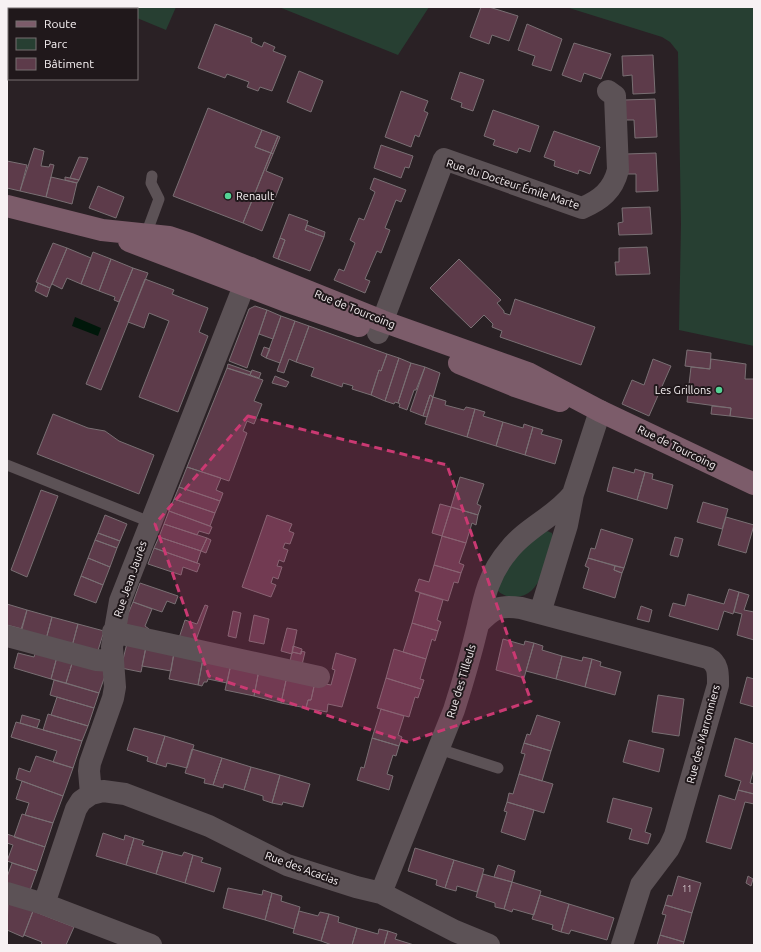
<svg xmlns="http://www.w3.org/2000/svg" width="761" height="952" viewBox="0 0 761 952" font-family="Ubuntu,sans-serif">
<rect width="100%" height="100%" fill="#2a2125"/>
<!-- green -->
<path fill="#273f32" d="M112,7H176L166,30L137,18V9H117Z
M279,7H429L398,55Z
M566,7H754V346L679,330L681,224L678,52L670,42L662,37Z
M547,531L552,533L553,538C546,559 542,598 514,597C507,597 502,595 497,590C511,553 513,551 547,531Z"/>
<!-- water -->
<path fill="#00170a" d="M75,317L101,328L98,336L72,326Z"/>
<!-- building -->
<path fill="#5d3b4a" stroke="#796f73" d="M481,7H489L518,16L509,41L492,35L489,44L470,37Z
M215,24L252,38L251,42L262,47L264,42L275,47L273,51L286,56L272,91L260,87L258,91L247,87L249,82L227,74L225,78L198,68Z
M527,24L562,39L551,71L532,65L535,56L518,50Z
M574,43L611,54L601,79L584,73L581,82L562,75Z
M653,55L655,93L633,94L632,75L623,76L622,56Z
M299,71L323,81L311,112L287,102Z
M460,72L484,80L473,111L461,107L462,103L451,99Z
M401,91L428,101L424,111L428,113L419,137L415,135L411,147L385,137Z
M655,99L657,137L635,138L634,120H625L624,100Z
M208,108L262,130L255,147L271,153L243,223L173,196Z
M493,110L539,126L530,152L519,148L517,153L493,145L495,140L484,136Z
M262,130L278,136L271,153L255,147Z
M554,131L600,147L590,174L579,170L578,174L554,166L555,161L544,157Z
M278,136L280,137L273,154L271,153Z
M381,145L413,156L409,168L405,167L401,178L374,168Z
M34,148L44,151L41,166L49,167L50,164L54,165L46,197L20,191Z
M271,153L273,154L266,171L283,178L262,231L243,223Z
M656,153L658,191L636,192V174H626V154Z
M79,157L88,158L79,180L70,178Z
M7,161L27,165L20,191L7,188Z
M51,177L77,183L72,204L46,197Z
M65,177L70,178L79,180L77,183L65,180Z
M374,178L406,190L401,202L396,200L385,228L390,230L381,253L377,251L365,279L370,281L365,293L334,280L339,269L344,271L355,243L350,240L359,218L364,220L375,192L370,189Z
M98,186L124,197L116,218L89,208Z
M650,207L652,234L619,235L618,223L623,222L622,208Z
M289,214L308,221L305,230L324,237L310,271L278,259L285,240L280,238Z
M307,225L325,232L324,237L305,230Z
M280,238L285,240L278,259L273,257Z
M53,243L67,248L50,288L36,282Z
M647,247L650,274L616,275L615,262H619V248Z
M67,248L91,258L81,284L67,278L62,289L52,284Z
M93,252L111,259L99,291L81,284Z
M111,259L133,268L119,302L114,300L115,297L99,291Z
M459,259L501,300L497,303L504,311V313L510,315L515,299L595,327L581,365L500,337L502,331L492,327L493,324L484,315L471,328L430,288Z
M133,268L148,273L101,390L86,384Z
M145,279L174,290L172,294L208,308L199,332L208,336L178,412L139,397L169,321L149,313L144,328L128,322Z
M38,283L50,288L47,297L35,291Z
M255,306L267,310L247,368L229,361L249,309Z
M267,310L281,316L273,339L259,334Z
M281,316L295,321L280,363L266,358Z
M295,321L309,326L296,362L289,359L284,373L277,371Z
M309,326L387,354L381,371L379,370L371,395L352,389L353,386L343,383L342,387L311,376L314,368L296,362Z
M264,347L270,349L266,358L261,355Z
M687,350L711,353L710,369L685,366Z
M387,354L399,358L385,401L371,395L379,370L381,371Z
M399,358L411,363L398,403L395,402L394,404L385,401Z
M653,359L671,366L649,416L622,404L632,380L644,385Z
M711,359L746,364L745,379H754V419L730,416L731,408L687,402L691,367L710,369Z
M411,363L425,367L416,390H414L407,410L399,407L400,404L398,403Z
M228,364L251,372L250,375L227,368Z
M425,367L440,373L433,397L430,395L423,416L410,411Z
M227,368L263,380L254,401L262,404L254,424L247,421L243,431L247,433L229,481L187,467Z
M252,370L261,373L259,378L250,375Z
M275,376L289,382L286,387L272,383Z
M430,395L433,397L427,417L423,416Z
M433,397L446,401L445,405L464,410L466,407L475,409L467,437L425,424Z
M712,406L731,408L730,416L711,414Z
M475,409L485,412L483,416L503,422L496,446L467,437Z
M53,414L88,428L105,431L119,441L154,455L139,494L37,454Z
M503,422L523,428L524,424L533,427L525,455L496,446Z
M533,427L543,430L541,434L562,440L555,464L525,455Z
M187,467L221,478L216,490L223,493L220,501L179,487Z
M613,467L634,473L635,469L645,472L637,500L607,491Z
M645,472L653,474L652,479L673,485L667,509L637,500Z
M460,477L484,484L477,504L481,506L478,515L451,507Z
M179,487L220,501L215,513L174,499Z
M41,490L58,496L27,577L11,570Z
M174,499L215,513L210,526L169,511Z
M703,502L728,509L722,529L697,522Z
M440,504L451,507L442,536L432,533Z
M451,507L478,515L476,525L472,523L466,543L442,536Z
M169,511L212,527L209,534L199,531L197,535L164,524Z
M105,515L127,524L120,541L98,533Z
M267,515L292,524L289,531L294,533L290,544L285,543L283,548L288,550L284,562L279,560L277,566L282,567L278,579L273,577L271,583L276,585L271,597L242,587Z
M726,517L754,525L746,553L718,545Z
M164,524L207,538L201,551L159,537Z
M601,529L633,539L624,568L588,558L591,548L595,549Z
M98,533L120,541L117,548L95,540Z
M442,536L466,543L459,563L464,565L461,573L434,565Z
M159,537L201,551L197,563L154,548Z
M675,537L683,539L678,557L670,555Z
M207,538L211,540L206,553L201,551Z
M95,540L117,548L110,567L88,558Z
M154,548L200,564L197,572L183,567L181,575L148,564Z
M88,558L110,567L103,585L81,576Z
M588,558L615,566L614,570L622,573L615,598L583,588L589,568L585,566Z
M434,565L461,573L458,583L454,582L448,601L415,591L419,579L429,582Z
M615,566L624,568L622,573L614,570Z
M81,576L103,585L96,603L74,595Z
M140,583L178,596L175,604L167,601L162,612L133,602Z
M729,589L739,592L733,614L724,611L718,630L669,616L673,603L685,606L688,594L724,604Z
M739,592L749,595L744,610L754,612V640L737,635L742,614L734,612Z
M420,593L443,600L437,620L441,622L438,631L412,623Z
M133,602L152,609L145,626L149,629L126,632L125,621Z
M7,604L27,610L22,629L7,625Z
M205,605L208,606L195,643L179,638L185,620L197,624Z
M641,606L652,610L649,622L637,619Z
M27,610L52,617L45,643L19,636Z
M233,611L241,613L236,638L228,636Z
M254,615L269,619L264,644L249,641Z
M52,617L78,624L71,650L45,643Z
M412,623L438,631L435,641L432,639L426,659L403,652Z
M78,624L104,631L96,657L71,650Z
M287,628L297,630L292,654L281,651Z
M503,639L524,645L525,641L534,643L524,678L496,670Z
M127,643L146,647L141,672L121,668Z
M534,643L543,646L542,650L562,656L556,679L526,671Z
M293,646L302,649L301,654L292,652Z
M37,647L58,653L51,679L14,668L18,653L34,657Z
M146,647L174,653L171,671L142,666Z
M394,649L426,659L420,679L424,680L421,689L386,678Z
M301,651L305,652L301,669L289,666L292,652L301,654Z
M58,653L74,657L66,683L51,679Z
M174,653L203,659L198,685L169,679Z
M336,653L356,659L342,707L328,704L327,712L306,708L308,700H311L315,682L331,685L335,670L332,669Z
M562,656L582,661L583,657L592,659L585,687L556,679Z
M74,657L107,670L99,693L66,683Z
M203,659L231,664L227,683L208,679L207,682H204L202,686L198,685Z
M592,659L601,662L600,666L621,672L615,695L585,687Z
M231,664L259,670L254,696L225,690Z
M259,670L287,676L281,703L254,696Z
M287,676L315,682L311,700H308L306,708L281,703Z
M747,677L754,679V707L740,703Z
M386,678L421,689L418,698L415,697L409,717L377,708Z
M54,680L99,693L94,708L50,695Z
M658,695L684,699L679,736L652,732Z
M57,697L94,708L88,726L51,715Z
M381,709L404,716L398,735L402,737L399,746L372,738Z
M48,714L88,726L82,741L43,730Z
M22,715L40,720L37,728L20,723Z
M537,715L560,722L551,751L524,743L527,734L530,735Z
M16,722L82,741L73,768L53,762L57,751L11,737Z
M134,728L165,736L156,764L147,761L148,757L127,750Z
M165,736L194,745L187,768L167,763L166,767L156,764Z
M372,738L399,746L396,756L393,755L387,774L393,776L389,790L357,780L361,767L364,768Z
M735,738L754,744V768L750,783L754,784V794L738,790L741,781L725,776Z
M629,740L664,749L659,772L623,762Z
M524,743L551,751L542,781L519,774L525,754L521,753Z
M192,749L222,758L213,785L204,783L205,779L185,773Z
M36,756L73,768L63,796L16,779L19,768L30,772Z
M222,758L251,767L244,790L224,784L223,788L213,785Z
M251,767L280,775L272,803L263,800V796L244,790Z
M519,774L553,784L544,813L507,802L509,793L513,794Z
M280,775L310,784L303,807L283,802L282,805L272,803Z
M22,781L63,796L53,823L25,815L29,803L16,799Z
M738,790L754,794V804L745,802L731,849L706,842L719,795L735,800Z
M613,798L652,808L645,832L651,834L648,844L629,839L632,829L607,822Z
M507,802L534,810L525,840L501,832L507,812L504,811Z
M22,814L53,823L45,847L14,837Z
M103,833L124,840L125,835L134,838L126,865L96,856Z
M7,834L45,847L37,871L7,861L13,845L7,843Z
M134,838L144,841L142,845L163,851L156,874L126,865Z
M415,848L454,860L445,888L436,885L437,880L408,871Z
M163,851L182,856L184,852L193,855L185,883L156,874Z
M193,855L203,858L201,862L221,868L214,892L185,883Z
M454,860L484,869L477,892L457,886L456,891L445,888Z
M12,863L37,871L28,896L7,888V877Z
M498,865L515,871L512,882L494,877Z
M483,874L512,882L504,909L495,907V903L476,897Z
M678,876L701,883L692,913L665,905L668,895L672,896Z
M748,876L753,879L751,886L746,883Z
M512,882L541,891L534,915L513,909L512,912L504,909Z
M228,888L262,895L263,890L272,893L265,920L223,908Z
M272,893L282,896L281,901L300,907L294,929L265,920Z
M540,895L569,904L561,932L552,929L553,925L532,919Z
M8,902L33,911L23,937L7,930Z
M569,904L614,918L607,940L571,930L569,934L561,932Z
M665,905L692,913L684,942L660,935L666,915L662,914Z
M33,911L74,927L66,945H41L42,942L24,935Z
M299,911L318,916L320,912L329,914L321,941L293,933Z
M329,914L339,917L338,922L357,928L352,945H332L321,941Z
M357,928L378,934L379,929L388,931L384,945H352Z
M388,931L397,934L395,939L414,945H384Z
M660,935L684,942L683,945H657Z"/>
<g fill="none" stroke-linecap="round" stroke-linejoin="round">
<!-- lane -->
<path stroke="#5c5256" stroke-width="11" d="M145,237L159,199L151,183L152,176
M7,465L150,522
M439,749L498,768"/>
<!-- street -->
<path stroke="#5c5256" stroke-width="22" d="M378,333L444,159L582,208C601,200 613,190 618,170L615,96L608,91
M540,613L567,525L573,494L600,411
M478,624C493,608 499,605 521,608L708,658C719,664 718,674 718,685L675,835L669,848L641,885L622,945
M113,632L319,677
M7,636L96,660L113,661
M91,794L89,771L90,763L113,698L115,687L112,647L120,601L251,268
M7,893L44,904L76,809L81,801L91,794L103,791L125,794L209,826L287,865L356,887L381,893L455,931L489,945
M381,893L454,710C463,682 471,654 478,625C484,597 489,573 509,550C527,527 555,517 573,494
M44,904L151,945"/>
<!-- secondary -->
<path stroke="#7c5c6a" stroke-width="22" d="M7,206L102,230L169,237L190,244L382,321L528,373L600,411L754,484
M129,241L286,301L359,326
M459,363L515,386L560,401"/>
</g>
<!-- marked area -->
<path fill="#ca3972" fill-opacity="0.2" stroke="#ca3972" stroke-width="3" stroke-dasharray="8 5" stroke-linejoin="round" d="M248,416L447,465L531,701L407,742L209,676L155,524Z"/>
<!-- markers -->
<g fill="#54d395" stroke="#20181b" stroke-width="1.5">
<circle cx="228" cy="196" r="4"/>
<circle cx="719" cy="390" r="4"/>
</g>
<g text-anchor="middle" stroke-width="4" stroke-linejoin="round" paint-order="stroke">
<!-- number labels -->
<g font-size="9" fill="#d0c4c9">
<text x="687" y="892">11</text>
</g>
<!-- street labels -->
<g font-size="11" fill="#f7f1f3" stroke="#20181b">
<text transform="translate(513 184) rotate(18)" y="4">Rue du Docteur Émile Marte</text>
<text transform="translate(355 309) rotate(22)" y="4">Rue de Tourcoing</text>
<text transform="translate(677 447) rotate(26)" y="4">Rue de Tourcoing</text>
<text transform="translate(130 579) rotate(-71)" y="4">Rue Jean Jaurès</text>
<text transform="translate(461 681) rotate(-73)" y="4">Rue des Tilleuls</text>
<text transform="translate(703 734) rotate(-75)" y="4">Rue des Marronniers</text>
<text transform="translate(302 868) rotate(20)" y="4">Rue des Acacias</text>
</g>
<!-- poi labels -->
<g font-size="11" fill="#f7f1f3" stroke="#20181b" text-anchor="start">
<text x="236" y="200">Renault</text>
<text x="711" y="394" text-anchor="end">Les Grillons</text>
</g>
</g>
<!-- border -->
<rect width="761" height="952" fill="none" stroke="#f7f1f3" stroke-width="16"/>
<!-- legend -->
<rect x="8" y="8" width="130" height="72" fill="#20181b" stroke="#766f71"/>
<rect x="16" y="21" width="20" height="6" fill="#7c5c6a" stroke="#766f71"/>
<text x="44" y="28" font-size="12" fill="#f7f1f3">Route</text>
<rect x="16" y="38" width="20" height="12" fill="#273f32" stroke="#766f71"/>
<text x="44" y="48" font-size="12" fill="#f7f1f3">Parc</text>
<rect x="16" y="58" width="20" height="12" fill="#5d3b4a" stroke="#766f71"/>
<text x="44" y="68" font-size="12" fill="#f7f1f3">Bâtiment</text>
</svg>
